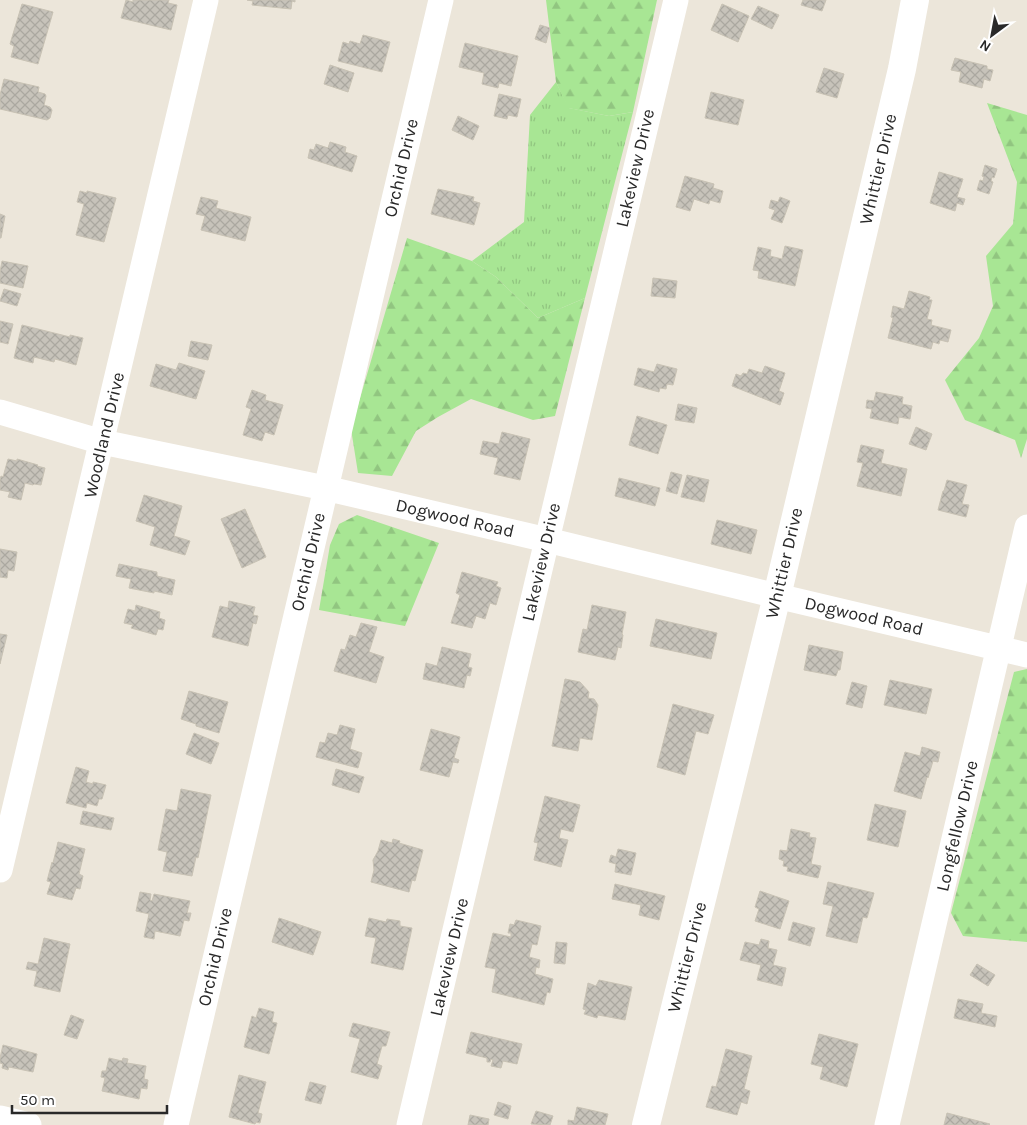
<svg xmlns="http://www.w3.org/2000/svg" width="1027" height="1125" viewBox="0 0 1027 1125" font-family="Karla,sans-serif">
<defs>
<pattern id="grass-tufts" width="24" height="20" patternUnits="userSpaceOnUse" patternTransform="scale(1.25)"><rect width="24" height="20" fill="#a8e694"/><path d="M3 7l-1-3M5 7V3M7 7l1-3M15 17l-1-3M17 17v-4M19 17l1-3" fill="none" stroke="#91c580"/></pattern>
<pattern id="forest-firs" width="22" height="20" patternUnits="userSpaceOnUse" patternTransform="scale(1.25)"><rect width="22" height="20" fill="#a8e694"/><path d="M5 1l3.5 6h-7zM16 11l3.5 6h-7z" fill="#91c580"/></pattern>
<pattern id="building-cross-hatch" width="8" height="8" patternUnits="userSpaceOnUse" patternTransform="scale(1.25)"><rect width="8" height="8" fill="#c7c3ba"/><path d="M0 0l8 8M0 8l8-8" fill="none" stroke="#aba8a0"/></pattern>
</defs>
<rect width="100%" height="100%" fill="#ece6da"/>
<!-- grass -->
<path fill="url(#grass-tufts)" d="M556,82L569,108L609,116L633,112L585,298L538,318L496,277L472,261L524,222L530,115Z"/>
<!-- forest -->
<path fill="url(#forest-firs)" d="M546,0H657L633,112L609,116L568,108L556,82Z
M987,103L1027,115V439L1021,458L1015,440L965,420L945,380L979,338L993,306L986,256L1013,224L1017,182Z
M407,238L472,261L496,277L538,318L585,298L555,416L533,420L471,399L438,417L416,431L392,476L358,473L351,429Z
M357,515L439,543L405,626L319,610L330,545L339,524Z
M1027,669V942L963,936L951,913L1014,672Z"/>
<!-- building -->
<path fill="url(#building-cross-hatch)" stroke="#c8c2b4" d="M126,0L133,2V0H169L168,3L177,5L171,30L121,18Z
M247,0H295V2L292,1L291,9L252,5L253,1Z
M803,0H826L822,11L801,5Z
M22,4L53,12L38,64L11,57L14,46L10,44Z
M722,4L749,16L738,42L711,30Z
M758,6L779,15L772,29L751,19Z
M540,25L550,28L546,43L535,39Z
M363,35L390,42L382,72L338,61L343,42L349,44L350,41L360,44Z
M465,43L518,56L511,86L499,83L498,88L482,84L484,73L459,67Z
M955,58L987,66V69L993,70L990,81L984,79L982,88L959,82L961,72L951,70Z
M330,65L354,73L348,92L324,84Z
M824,68L844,74L837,98L816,92Z
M4,79L39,87L38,92L45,94L46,96L44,105L50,107L52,110L50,118L47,120L0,109V95Z
M711,92L744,100L738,125L705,118Z
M499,94L521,99L517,117L508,115L507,119L494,116Z
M458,116L479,126L473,140L452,130Z
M330,142L346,147L345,152L357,156L352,172L308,158L310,149L314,150L316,144L328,148Z
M985,165L997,169L994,178L992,177L991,181L993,182L989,194L977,190L980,180L983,181L984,177L982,176Z
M939,172L963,179L957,197L965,199L963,205L957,203L955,211L930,203Z
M685,176L714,184L713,188L723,191L720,203L710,200L709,204L694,199L690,211L676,207Z
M438,189L474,197L473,201L480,203L474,225L431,214Z
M80,191L87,193V191L116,198L104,242L76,235L84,204L77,202Z
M201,197L218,201L216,208L251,217L245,241L201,230L205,216L196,214Z
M780,197L790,201L782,223L771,219L775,210L769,208L771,200L778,202Z
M0,214L5,216L1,238H0Z
M785,246L803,250L795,286L758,278L759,271L753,270L758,247L771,250L770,256L782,259Z
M2,261L28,266L23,288L0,283V272Z
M653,278L677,281L675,298L651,296Z
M4,289L21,294L17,306L0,301Z
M909,291L930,297L929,300H932L927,319L932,320L931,325L951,330L948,342L940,340L939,344L933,342L931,349L888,338L893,318L891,317L893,306L904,309Z
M0,321L13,324L8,344L0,342Z
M22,325L70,337V335L83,338L76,365L55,359L54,362L34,357L33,363L14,358Z
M191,341L212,345L208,360L188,356Z
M179,363L205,371L196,399L150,386L156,364L176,370Z
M657,364L677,369L673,385L667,384L666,389L660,388L659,392L634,385L638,368L654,372Z
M765,366L785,373L779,391L784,393L780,405L732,386L736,374L741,376L743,373L747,374L749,369L762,373Z
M252,390L266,395L265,400L283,405L274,435L265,432L262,441L243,435L251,409L246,407Z
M876,392L903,397L902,404L912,406L910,419L899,417L898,424L870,418L872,409L866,408L867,400L874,401Z
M678,404L697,408L694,423L675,420Z
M637,416L667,425L658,454L629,445Z
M916,427L932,434L926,450L909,444Z
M502,432L530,439L520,480L494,474L498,458L480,454L483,441L499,444Z
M861,445L884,450L881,463L907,469L901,496L857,486L863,463L857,462Z
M8,459L17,461V459L38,465L37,466L45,468L41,485L34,484L33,485L25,483L21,500L8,497L10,492L0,490V480L1,476L3,477Z
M671,472L682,475L677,494L666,491Z
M687,475L709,480L704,502L681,497Z
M619,478L660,488L655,506L615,496Z
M947,480L967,485L962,504L969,505L966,517L938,510L943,491H944Z
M144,495L182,506L174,536L190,541L185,555L150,545L155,527L136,521Z
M245,509L266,557L242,568L221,519Z
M717,520L757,530L751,554L711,544Z
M0,549L17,552L14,571L8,570L7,578L0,577Z
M119,564L157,572V576L175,580L172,595L154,591V593L129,588L131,579L116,576Z
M462,572L498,582L496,586L501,588L496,605L490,603L485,619L476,616L472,628L451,623L460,595L456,593Z
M229,601L255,607L253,615L258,616L256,624L253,623L248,646L212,637L220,606L228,608Z
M136,605L160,612L159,618L165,620L163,630L158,629L156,635L131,628L133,625L124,623L128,609L135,611Z
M592,605L626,612L622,634L623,635L621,648L618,647L615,660L578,652L583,629L587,630Z
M656,619L717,633L711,659L650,646Z
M361,623L377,627L369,652L384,657L376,683L334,671L341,649L345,650L350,635L356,637Z
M0,634L7,635L0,664Z
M809,645L843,652L840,670H838L836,676L804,670Z
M442,647L471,654L468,667L472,668L470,676L467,675L464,688L423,679L426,663L437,666Z
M565,679L580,682L589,692L588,698L594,699L598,705L592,740L580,738L578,751L552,746Z
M890,680L932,689L926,714L884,705Z
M852,682L867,686L862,708L846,704Z
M189,691L228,702L219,733L196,726V724L181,719Z
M673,704L714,715L708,734L696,731L685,775L657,767Z
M340,725L355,729L350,749L362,753L358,768L316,757L320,742L325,743L328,733L337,735Z
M431,729L460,737L454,758L459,760L458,763L453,762L449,777L420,770Z
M194,733L219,743L211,764L186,754Z
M922,747L940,752L938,762L933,761L928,778L927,777L921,799L894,791L905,752L920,756Z
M76,767L89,771L86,782L93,784V782L106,785L102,799H99L97,806L87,803L86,808L66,803Z
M336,769L364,777L359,793L332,785Z
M181,789L211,795L198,858L196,857L192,876L163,871L167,852L158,850L166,809L177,811Z
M545,796L580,805L573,832L561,829L559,838L568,840L561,867L534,860L538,843L534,842Z
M875,804L906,811L898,847L867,840Z
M83,811L114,818L111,830L80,824Z
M791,829L810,833L809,837L816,838L811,864L821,866L818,878L787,871L788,867L783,866L784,861L779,859L780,850L787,851Z
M393,839L400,841L399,843L423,850L415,881L412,880L409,892L371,882L374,870L373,860L378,851L381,840L392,843Z
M58,842L85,849L79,874L83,876L80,889L76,888L72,900L47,894L51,882L47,881L52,862L53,863Z
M618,849L636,853L631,875L615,872L616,864L609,862L611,855L616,857Z
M828,882L874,893L867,918L863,917L857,943L826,936L833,906L823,904Z
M615,884L665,896L659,920L639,915L641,905L612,899Z
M760,891L789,901L780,929L755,921L759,909L755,907Z
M140,892L151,894L150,900L152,901L154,894L190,901L187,913H191L189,921L184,920L180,936L155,931L154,939L144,937L149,914L136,911Z
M279,918L321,932L313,955L272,942Z
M369,918L386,922L387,919L400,921V926L412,928L403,970L371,963L376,938L365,936Z
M516,920L541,926L537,945L532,944L529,957L540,960L539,968L536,967L535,974L553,979L550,993L547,992L544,1005L492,992L496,969L485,967L493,933L511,937V933H508L510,924L514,925Z
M793,922L815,928L810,946L788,940Z
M44,938L70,944L60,992L34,986L37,971L26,969L28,962L38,964Z
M761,939L769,941L768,948L777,950L773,965L786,968L782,986L757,980L761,965L740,960L745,942L759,945Z
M556,942L567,943L565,964L554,963Z
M977,964L995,975L988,986L970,975Z
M599,980L632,987L625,1020L598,1015L597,1018L584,1014L586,1010L583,1009L588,983L596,986Z
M958,999L983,1004L981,1013L997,1016L995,1027L954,1018Z
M259,1008L274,1012L272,1022L277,1023L269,1054L244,1047L252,1016L256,1018Z
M71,1015L84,1020L77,1039L64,1035Z
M353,1023L390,1032L386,1046H382L377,1064L382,1066L378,1079L351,1072L360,1039L349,1036Z
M471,1032L522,1044L517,1064L503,1061L501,1068L491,1066L493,1060L491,1059L490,1062H487V1058L466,1053Z
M819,1034L858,1044L847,1087L820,1079L823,1067L811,1064Z
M3,1045L37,1054L33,1072L9,1067L8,1070L2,1068L3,1064L0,1063V1058Z
M726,1049L752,1056L744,1089L750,1091L747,1104L741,1102L737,1115L706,1107L712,1086L716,1087Z
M109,1058L122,1061L123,1058L128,1059L127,1063L146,1066L144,1079L148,1080L147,1089L141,1088L139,1099L102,1091L105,1078L101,1077L102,1071H106Z
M239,1075L266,1082L258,1113L262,1114L260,1123L256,1122L255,1124L229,1117Z
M310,1082L326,1086L321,1104L305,1100Z
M498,1102L511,1106L508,1119L494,1115Z
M577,1107L608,1114L605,1125H568V1120L574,1121Z
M536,1111L553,1116L550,1125L531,1124Z
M947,1113L990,1124L989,1125H944Z
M470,1115L489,1119L488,1125H468Z"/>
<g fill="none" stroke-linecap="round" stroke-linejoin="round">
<!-- minor -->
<path stroke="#fff" stroke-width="25" d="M0,412L102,442L325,488L547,540L777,596L1027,655
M0,870L206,0
M0,1118L29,1125
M176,1125L441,0
M409,1125L547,540L676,0
M887,1125L1027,527"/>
<!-- tertiary -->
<path stroke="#fff" stroke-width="28" d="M646,1125L777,596L902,69L915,0"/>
</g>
<g text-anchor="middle" stroke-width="4" stroke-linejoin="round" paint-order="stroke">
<!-- street labels -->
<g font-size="18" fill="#292929" stroke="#fff">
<text transform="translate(401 168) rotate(-77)" y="6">Orchid Drive</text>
<text transform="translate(635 168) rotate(-77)" y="6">Lakeview Drive</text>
<text transform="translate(878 169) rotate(-77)" y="6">Whittier Drive</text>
<text transform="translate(104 435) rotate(-77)" y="6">Woodland Drive</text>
<text transform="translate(455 518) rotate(13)" y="6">Dogwood Road</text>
<text transform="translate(308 562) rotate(-77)" y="6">Orchid Drive</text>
<text transform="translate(541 562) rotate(-77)" y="6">Lakeview Drive</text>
<text transform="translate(784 563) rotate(-77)" y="6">Whittier Drive</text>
<text transform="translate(864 616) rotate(13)" y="6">Dogwood Road</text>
<text transform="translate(957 826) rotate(-77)" y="6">Longfellow Drive</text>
<text transform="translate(215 957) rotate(-77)" y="6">Orchid Drive</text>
<text transform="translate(449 957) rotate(-77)" y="6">Lakeview Drive</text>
<text transform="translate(687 957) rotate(-76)" y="6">Whittier Drive</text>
</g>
</g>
<!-- north arrow -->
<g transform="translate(992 35) rotate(212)" stroke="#ffffff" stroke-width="4" paint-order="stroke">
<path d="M0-4L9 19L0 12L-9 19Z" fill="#292929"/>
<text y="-8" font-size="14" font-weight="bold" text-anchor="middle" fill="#292929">N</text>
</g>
<!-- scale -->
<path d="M12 1105v8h155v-8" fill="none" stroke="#292929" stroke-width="2.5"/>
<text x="20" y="1105" font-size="15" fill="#292929" stroke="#ffffff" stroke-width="4" paint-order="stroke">50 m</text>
</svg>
